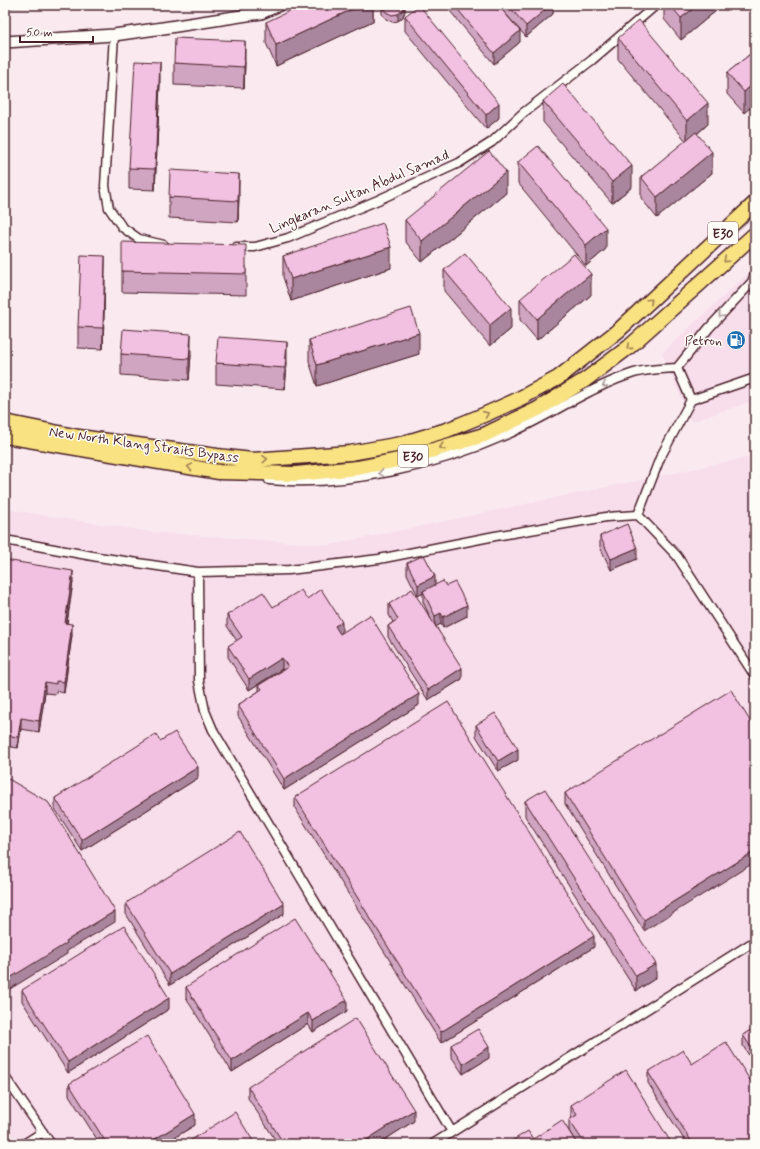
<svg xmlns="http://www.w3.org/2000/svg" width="760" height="1149" viewBox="0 0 760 1149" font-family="Mynerve,sans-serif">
<rect width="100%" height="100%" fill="#faeaf0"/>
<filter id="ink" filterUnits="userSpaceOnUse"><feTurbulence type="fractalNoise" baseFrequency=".025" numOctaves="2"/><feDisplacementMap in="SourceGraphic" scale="8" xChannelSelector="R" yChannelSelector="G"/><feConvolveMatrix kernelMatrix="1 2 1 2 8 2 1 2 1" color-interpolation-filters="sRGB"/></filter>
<g filter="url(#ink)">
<!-- built -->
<path fill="#f8ddeb" d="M755,267V400L691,422L662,353Z
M755,456V1144H5V509L152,532L330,545Z"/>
<!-- green -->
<path fill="#b1e2a2" stroke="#7e8066" d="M5,5H64L5,8Z"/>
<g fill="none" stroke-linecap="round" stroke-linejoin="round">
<!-- street casing -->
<g stroke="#4a1f2b" stroke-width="11">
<path id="street" d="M114,35L105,186L109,208L122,227L139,239L164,245
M236,247H255L288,238L378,200L459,163L492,142L523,113L592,60L656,5
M677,368L691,400L660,458L638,515L677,556L755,676
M691,400L755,378
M269,480C348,487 436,466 508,434C551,415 590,387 634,373C647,369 663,369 677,368L709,328L752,282L755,274
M5,540L98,557L198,572L289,570L379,559L495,536L606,517L638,515
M198,572L199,681L205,711L213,730L452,1132
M5,1077L51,1144
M24,1144L43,1132
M433,1144L755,941"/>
</g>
<!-- secondary casing -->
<g stroke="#4a1f2b" stroke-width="14">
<path id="secondary" d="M5,42L114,35L163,28L261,13L279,5"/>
</g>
<!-- highway casing -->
<g stroke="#4a1f2b" stroke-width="17">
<path id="highway" d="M5,422L79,437L217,456L252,460L350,453L401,444L447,430L486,414L515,401L558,378L619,330L755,203
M5,436L219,472L296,474L357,468L403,459L484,435L538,409L585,380L629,347L755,234"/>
</g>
<!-- street -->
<use href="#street" stroke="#fdfcf7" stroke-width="8"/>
<!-- secondary -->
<use href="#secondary" stroke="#fdfcf7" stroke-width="11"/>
<!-- highway -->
<use href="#highway" stroke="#f8e281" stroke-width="14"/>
</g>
<!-- wall -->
<path fill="#d0a5c1" stroke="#4a1f2b" d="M373,5V21L276,66L266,43V22Z
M382,5H405V11L403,17L398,21L392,22L386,19L382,14Z
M445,5H498L520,42L494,64Z
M498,5H553V14L526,37Z
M664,5H723L681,40L664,19Z
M405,16L499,118L486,129L405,31Z
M618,38L708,124L697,134L712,173L657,218L641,198V177L686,141L618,59Z
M755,50L744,113L727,94V73Z
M245,62L244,88L174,85V63Z
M160,83L155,190L129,189V168Z
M543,101L632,187L612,203L543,122Z
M518,162L606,249L586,266L518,183Z
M506,193L422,262L405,241V220Z
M239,195L238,222L169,218V197Z
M283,256L391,268L291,301L283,277Z
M246,266V295L122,292V271Z
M444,270L511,329L490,346L444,291Z
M105,277L103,349L78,348V327Z
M591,295L537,340L520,320V299Z
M309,340L419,354L317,386L309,361Z
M121,354L191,355L189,380L121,375Z
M216,363H287L285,389L216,384Z
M600,536L637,559L611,570L600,547Z
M5,560L73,582L67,624L72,635L64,693L56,691V694L45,693L39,732L21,729L18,748L5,746Z
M407,563L435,585L446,586L467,616L443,628L441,624L436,626L462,679L428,700L388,637V626L393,622L389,615V604L431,619L423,602V593L418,596L407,574Z
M307,599L342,633L339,634L419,705L284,790L238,716V705L259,691V685L283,670L282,669L249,690L228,657V646L237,641L227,626V615L273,607Z
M476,725L518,760L498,771L476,736Z
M755,729L644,931L565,804V793Z
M160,741L198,778L82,851L55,809V798Z
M295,797L594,947L441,1043L295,808Z
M525,801L656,978L636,991L525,816Z
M126,903L284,914L170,985L126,914Z
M186,987L347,1011L313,1032L308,1024L232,1072L186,998Z
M22,990L169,1009L68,1073L22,1001Z
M755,1027V1065L743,1046V1035Z
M451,1045L489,1058L463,1074L451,1056Z
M648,1072L755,1144H687L648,1083Z
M69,1084L195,1125L164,1144H100L69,1095Z
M248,1087L414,1121L378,1144H278L248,1098Z
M571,1105L672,1144H577L569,1131V1120L572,1119L571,1116Z"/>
<!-- shaded-wall -->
<path fill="#a9869d" stroke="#4a1f2b" d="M361,5H373V21L276,66V45Z
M404,5L405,11L403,17L398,21V14Z
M551,5H553V14L526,37V26Z
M698,5H723L681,40V18Z
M520,31V42L494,64V53Z
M245,41V62L244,88V67Z
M160,62V83L155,190V169Z
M755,82V104L744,113V92Z
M499,103V118L486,129V115Z
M708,103V124L687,142V121Z
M712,152V173L657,218V197Z
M632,166V187L612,203V182Z
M506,172V193L422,262V241Z
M239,174V195L238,222V201Z
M606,228V249L586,266V245Z
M391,247V268L291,301V279Z
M105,256V277L103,349V328Z
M591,274V295L537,340V319Z
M511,308V329L490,346V325Z
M419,333V354L317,386V365Z
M191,334V355L189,380V359Z
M287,342V363L285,389V368Z
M637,548V559L611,570V559Z
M73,571V582L65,634V623Z
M435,576V587L423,591V593L418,596V585Z
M467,605V616L443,628V617Z
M441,613V624L435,627V616Z
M342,622V633L335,637V626Z
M72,624V635L64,693V682Z
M282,658V669L249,690V679Z
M462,668V679L428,700V690Z
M45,682V693L39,732V721Z
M419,694V705L284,790V779Z
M21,718V729L18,748V737Z
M518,749V760L498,771V761Z
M198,767V778L82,851V840Z
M755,851V862L644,931V920Z
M284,904V914L170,985V974Z
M115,911V922L67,951V954L5,992V981L66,941Z
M594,936V947L441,1043V1032Z
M656,964V978L636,991V976Z
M169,998V1009L68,1073V1062Z
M347,1000V1011L313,1032V1021Z
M308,1013V1024L232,1072V1061Z
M489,1047V1058L463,1074V1064Z
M414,1110V1121L378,1144H360Z
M195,1114V1125L164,1144H147Z"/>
<!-- building -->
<path fill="#f2c0e0" stroke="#4a1f2b" d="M302,5H361L276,45L266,22Z
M382,5H404L403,10L398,14L392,15L386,12L382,6Z
M419,5L499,103L486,115L405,16Z
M454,5H498L520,31L494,53Z
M508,5H551L526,26Z
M670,5H698L681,18Z
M639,20L708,103L687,121L618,38Z
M175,38L245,41L244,67L174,63Z
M755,50V82L744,92L727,73Z
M135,61L160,62L155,169L129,168Z
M563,84L632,166L612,182L543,101Z
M696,132L712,152L657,197L641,177Z
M538,146L606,228L586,245L518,162Z
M489,151L506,172L422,241L405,220Z
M170,170L239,174L238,201L169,197Z
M383,223L391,247L291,279L283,256Z
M122,242L246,245V274L122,271Z
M465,253L511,308L490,325L444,270Z
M574,254L591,274L537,319L520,299Z
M81,255L105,256L103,328L78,327Z
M411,308L419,333L317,365L309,340Z
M123,329L191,334L189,359L121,354Z
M218,337L287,342L285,368L216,363Z
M627,524L637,548L611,559L600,536Z
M424,555L435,576L418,585L407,563Z
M5,560L73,571L65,623L72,624L64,682L56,681V684L45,682L39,721L21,718L18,737L5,735Z
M443,581L446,586L455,582L467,605L443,617L441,613L435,616L423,591Z
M321,589L342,622L335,626L340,634L370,615L419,694L284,779L238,705L262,689L259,685L288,667L282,658L249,679L228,646L242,637L227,615L263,592L273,607L301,590L307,599Z
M412,589L462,668L428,690L388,626L398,619L389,604Z
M731,690L755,729V851L644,920L565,793Z
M448,702L594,936L441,1032L295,797Z
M495,713L518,749L498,761L476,725Z
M175,732L198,767L82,840L55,798L156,734L160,741Z
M5,777L48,802L115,911L66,941L67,943L5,981Z
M545,789L656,964L636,976L525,801Z
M240,832L284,904L170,974L126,903Z
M295,918L347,1000L313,1021L308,1013L232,1061L186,987Z
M124,926L169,998L68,1062L22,990Z
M356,1018L414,1110L360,1144H284L248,1087Z
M755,1027V1054L743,1035Z
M478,1029L489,1047L463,1064L451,1045Z
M147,1036L195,1114L147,1144H107L69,1084Z
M726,1042L755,1088V1144H693L648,1072L683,1050L692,1064Z
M626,1070L672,1144H578L583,1141L569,1120L577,1115L571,1105Z
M235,1112L255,1144H185Z
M562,1120L577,1144H507L528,1131L533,1139Z"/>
<!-- one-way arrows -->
<defs><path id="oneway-chevron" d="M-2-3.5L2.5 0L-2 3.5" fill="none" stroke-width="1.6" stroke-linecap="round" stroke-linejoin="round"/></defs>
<g stroke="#a18056">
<use href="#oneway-chevron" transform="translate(726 260) rotate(138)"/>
<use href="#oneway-chevron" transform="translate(650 301) rotate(-43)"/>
<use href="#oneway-chevron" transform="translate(629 347) rotate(140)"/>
<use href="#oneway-chevron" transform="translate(486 414) rotate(-24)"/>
<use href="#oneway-chevron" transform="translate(442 447) rotate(163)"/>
<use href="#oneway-chevron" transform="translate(265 459) rotate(-4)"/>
<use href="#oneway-chevron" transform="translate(190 467) rotate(-170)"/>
</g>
<g stroke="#ac999b">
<use href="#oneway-chevron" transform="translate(721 315) rotate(133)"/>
<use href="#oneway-chevron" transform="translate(605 385) rotate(153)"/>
<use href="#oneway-chevron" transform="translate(381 473) rotate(171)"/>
</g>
</g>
<!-- icons -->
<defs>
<g id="fuel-disc" transform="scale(1)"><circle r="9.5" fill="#1f6fb2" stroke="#fdfcf7"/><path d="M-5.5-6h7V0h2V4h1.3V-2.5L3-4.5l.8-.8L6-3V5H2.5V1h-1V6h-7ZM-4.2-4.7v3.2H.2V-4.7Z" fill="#fff"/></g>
</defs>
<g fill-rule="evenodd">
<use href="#fuel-disc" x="736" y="340"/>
</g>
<g text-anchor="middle" stroke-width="3" stroke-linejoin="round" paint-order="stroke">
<!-- shield labels -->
<g fill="#fdfcf7" stroke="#806168" stroke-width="1">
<rect x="708" y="222" width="30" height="22" rx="3"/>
<rect x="398" y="445" width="30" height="22" rx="3"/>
</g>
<g font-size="13" font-weight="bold" fill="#4a1f2b">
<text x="723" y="238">E30</text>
<text x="413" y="461">E30</text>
</g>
<!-- street labels -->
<g font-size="14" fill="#4a1f2b" stroke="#fdfcf7">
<text transform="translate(359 191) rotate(-23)" y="5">Lingkaran Sultan Abdul Samad</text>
<text transform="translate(144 444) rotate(8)" y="5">New North Klang Straits Bypass</text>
</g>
<!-- poi labels -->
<g font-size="14" fill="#4a1f2b" stroke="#fdfcf7" text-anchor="end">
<text x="722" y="345">Petron</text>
</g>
</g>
<!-- margin -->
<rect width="760" height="1149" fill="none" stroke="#fdfcf7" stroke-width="20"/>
<rect x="10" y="10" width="740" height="1129" fill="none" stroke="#4a1f2b" stroke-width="1.5" filter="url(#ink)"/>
<!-- scale -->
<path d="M20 36v6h73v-6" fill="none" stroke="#4a1f2b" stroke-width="2"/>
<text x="26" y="36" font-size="12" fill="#4a1f2b" stroke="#fdfcf7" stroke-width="3" paint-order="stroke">50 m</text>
</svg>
